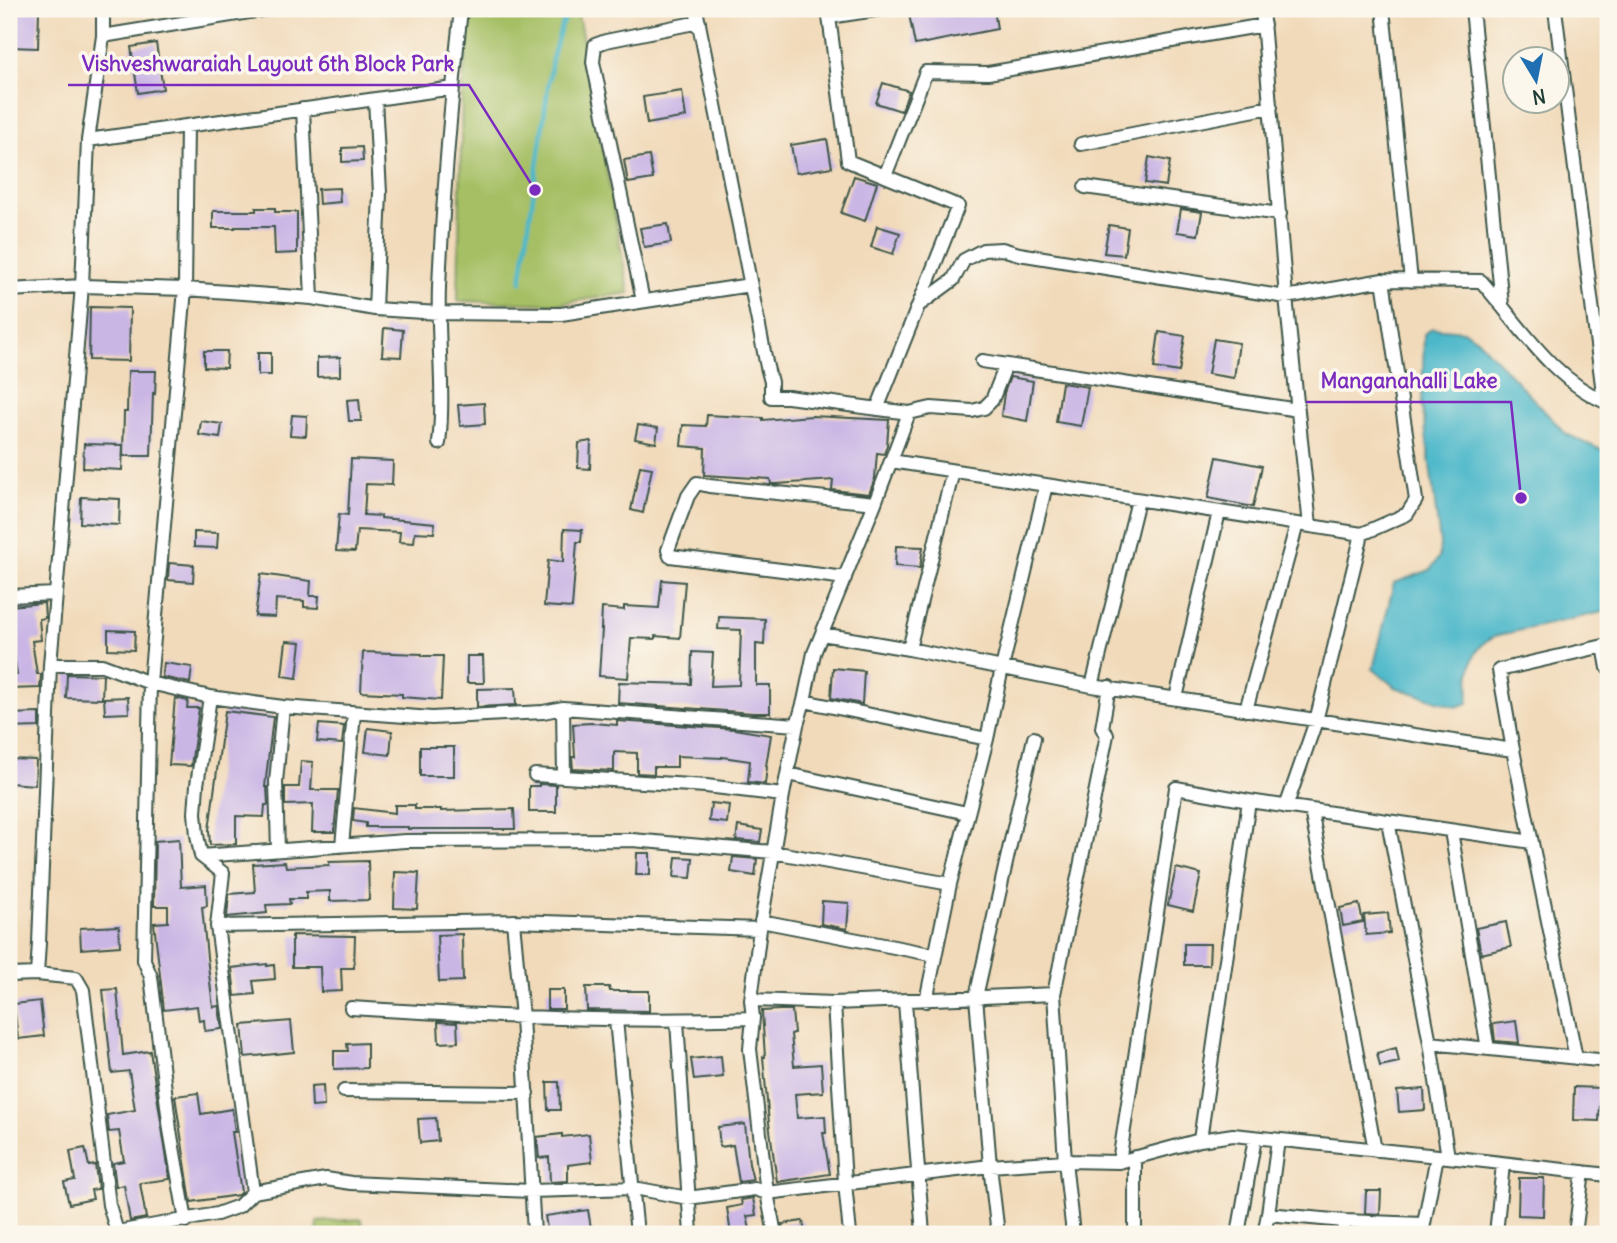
<svg xmlns="http://www.w3.org/2000/svg" width="1617" height="1243" viewBox="0 0 1617 1243" font-family="Delius,sans-serif">
<rect width="100%" height="100%" fill="#fbf7ec"/>
<filter id="ink" filterUnits="userSpaceOnUse"><feTurbulence type="fractalNoise" baseFrequency=".0143" numOctaves="2"/><feDisplacementMap in="SourceGraphic" scale="14" xChannelSelector="R" yChannelSelector="G"/><feConvolveMatrix kernelMatrix="1 2 1 2 8 2 1 2 1" color-interpolation-filters="sRGB"/></filter>
<filter id="wash" filterUnits="userSpaceOnUse"><feTurbulence type="fractalNoise" baseFrequency=".00686" numOctaves="4" result="noise"/><feDisplacementMap in="SourceGraphic" scale="28" xChannelSelector="R" yChannelSelector="G"/><feGaussianBlur stdDeviation="1.57" result="paint"/><feColorMatrix in="noise" values="0 0 0 0 0 0 0 0 0 0 0 0 0 0 0 0 0 1.4 0 .05"/><feComposite in="paint" operator="in"/></filter>
<g filter="url(#wash)">
<rect width="100%" height="100%" fill="#f1daba"/>
<!-- green -->
<path fill="#a6bf65" stroke="#627e4c" stroke-width="2" d="M473,9H577L629,293L556,304L458,301L462,87Z
M362,1219L363,1234H318L317,1222Z"/>
<!-- water -->
<path fill="#4cb7c9" stroke="#367a7e" stroke-width="2" d="M1432,328L1464,331L1477,339L1566,434L1608,453V611L1495,636C1466,650 1470,675 1468,703L1456,707L1395,687L1373,669L1394,583L1430,570L1439,557L1440,543L1422,403L1424,334Z"/>
<g fill="none" stroke-linecap="round" stroke-linejoin="round">
<!-- stream -->
<path stroke="#4cb7c9" stroke-width="4.5" d="M521,282L552,59L561,27L571,9"/>
</g>
<g id="blocks">
<!-- building -->
<path fill="#cab6e5" d="M9,9H39L38,48L9,47Z
M941,9H994L997,29L915,45L909,14Z
M156,43L163,89L138,93L131,47Z
M883,83L909,91L901,111L876,103Z
M682,91L686,117L647,124L643,97Z
M827,139L832,167L796,173L791,145Z
M362,147L363,161L342,162V148Z
M649,156L653,179L628,183L624,160Z
M1149,157L1170,161L1166,186L1145,183Z
M854,176L877,183L865,221L841,213Z
M339,188L340,202L319,204L318,189Z
M256,208H275V212H297V253L275,254L274,227H235V228H213V211H256Z
M1181,209L1202,212L1198,235L1177,232Z
M668,224L671,243L644,247L640,228Z
M1109,225L1128,228L1124,255L1104,253Z
M877,226L900,233L893,254L871,247Z
M90,307L130,308L129,361L89,360Z
M384,328L403,330L401,357L382,356Z
M1159,332L1185,336L1179,372L1154,368Z
M1214,339L1239,343L1234,378L1208,374Z
M204,351H227L226,368L204,367Z
M258,353H271V375H258Z
M340,357V376L317,377V358Z
M128,371H156L155,394L153,393L151,456H123L124,412H127Z
M1010,377L1033,381L1027,421L1001,416L1004,393Z
M1062,383L1088,387L1081,426L1056,422Z
M359,399L361,421H349L347,400Z
M484,403L485,424L460,426L458,405Z
M292,415L307,416L306,436L290,435Z
M707,415L763,418V420L812,416L889,420L887,445L884,454L877,453L875,478L869,494L832,490L833,480L777,484H771L770,479L704,475L705,448L681,446L683,425L706,426Z
M201,421L222,424L220,438L199,435Z
M638,425L658,428L656,443L635,439Z
M591,441L590,469L578,468L579,443Z
M84,444L123,445L122,470L83,468Z
M1217,457L1262,466L1253,507L1208,498Z
M351,459L393,461L392,485L366,484L364,515L381,516V518L435,523L434,533L415,532L414,543L399,542L400,532L357,530L355,552L336,551L339,514L348,515Z
M640,466L652,468L643,513L631,510Z
M81,497L120,499L119,525L80,523Z
M564,529L582,530L581,542H577L572,608L544,606L548,560L563,562Z
M194,532L218,533L217,548L194,547Z
M896,546L923,547L920,568L895,566Z
M169,563L194,565L193,582L168,580Z
M261,574L311,581L310,596H319L318,608L304,607V601L276,599L275,617L255,616Z
M662,580L685,582L680,638L655,636V639L631,638L628,678L599,676L602,629H601L602,608L624,610V606L659,608Z
M44,603L45,618L39,619L41,640L32,641L37,674H41L40,688L9,689V675H17L12,641H9V606Z
M719,617L765,619L764,645L756,644V685H770V713H753L618,703L619,682L691,684L692,652L713,653L711,686L739,685L741,630L718,629Z
M108,630L135,631L134,650L108,649Z
M286,641L301,642L297,678L282,676Z
M363,652L422,654V656H443L441,700L402,697V694L361,692Z
M467,656H483L484,683H467Z
M164,663L192,667L190,683L162,677Z
M833,668L864,671L862,704L831,698Z
M67,674L103,675L102,699L66,698Z
M515,688L516,705L477,707V689Z
M128,697L129,713L105,714L104,698Z
M175,698L188,701L187,708H199L191,766L169,765Z
M225,711L273,717L265,787H267L268,805H265L264,817L236,816V844L210,845L209,830Z
M39,713V727L9,728V714Z
M617,721L734,729L771,735L766,766L767,767L765,784L748,782L750,761L722,757V758L677,756V767H654V774L637,773V753L614,752V771L573,769L572,757H575L573,724L592,723L617,725Z
M319,724L344,726L342,744L317,742Z
M368,728L392,731L390,755L365,752Z
M420,747H454V776H420Z
M9,759L36,760L35,785L9,783Z
M301,761L313,762L311,790H338L334,832H312L313,804L285,805V787H299Z
M539,784L556,785V812H529V786H539Z
M711,803L729,805L727,823L709,821Z
M395,805H415V809H441V811L514,809L515,829H408V827H366V823L353,821L354,808L395,813Z
M738,826L762,830L760,842L736,840Z
M179,839L181,887L206,885L207,906L202,907L207,957L213,1007L219,1006L222,1029L205,1031L204,1020L199,1021L197,1006L164,1010L154,923L168,922V906H154L155,841Z
M637,853H650V875H636Z
M676,857L693,858L691,878L674,877Z
M733,857L757,859L755,876L731,872Z
M368,861L369,900L330,901V891L306,892V899H289L290,904L266,905L267,913L227,917L229,894L255,892L253,864L285,862L286,867L329,865V862Z
M1176,868L1201,874L1193,911L1168,905Z
M395,872L419,873L417,909L394,908Z
M822,901L849,903L847,929L821,924Z
M1359,904L1363,922L1343,926L1340,908Z
M1388,913L1390,933L1366,935L1364,915Z
M1506,922L1511,947L1481,954L1476,928Z
M119,926L120,946L81,949L80,928Z
M462,934L463,981L439,982L437,935Z
M292,935L355,936L354,968H341L342,991L321,992L320,967H292Z
M1184,944H1210L1209,965H1184Z
M267,964V966L274,965L275,979L253,981L255,994L235,996L232,968Z
M586,987H609L610,991H649V1011L587,1010Z
M117,989L123,1055L150,1051L170,1179L140,1183L146,1218L130,1221L124,1185L116,1187L113,1163L124,1161L119,1131L109,1132L107,1115L135,1110L129,1071L112,1073L103,990Z
M547,990H564V1009H547Z
M40,1001L44,1036L18,1039L14,1004Z
M780,1010H792L794,1033L791,1034L794,1066L821,1064L823,1092L795,1094L797,1118L825,1116L826,1133H823L830,1174L777,1182L769,1123L763,1057H765L762,1011Z
M291,1021L294,1052L245,1057L242,1025Z
M1516,1021L1519,1043L1495,1041L1493,1024Z
M438,1022L457,1023L458,1042L439,1043Z
M367,1043V1068L334,1069V1051H348L347,1044Z
M1396,1048L1399,1062L1380,1066L1377,1053Z
M721,1056L723,1077L694,1080L691,1059Z
M547,1082H559L560,1110H548Z
M323,1085L324,1106L312,1107L311,1086Z
M1574,1087L1601,1088L1599,1121L1573,1120Z
M1424,1089L1425,1110L1399,1112L1397,1091Z
M198,1093L201,1114L232,1109L235,1132H232L241,1192L238,1195L191,1202L175,1096Z
M436,1118L438,1141L420,1143L418,1119Z
M745,1124L749,1164L753,1180L739,1182L733,1145L720,1147L718,1127Z
M562,1134V1137L589,1134L592,1162L568,1165V1181L550,1182L549,1157L539,1158L537,1137Z
M85,1148L89,1166L95,1165L98,1189L91,1190L93,1199L69,1204L64,1182L75,1180L70,1151Z
M1519,1178H1544L1543,1216L1518,1215Z
M1366,1191H1381L1380,1214L1365,1213Z
M753,1198L756,1215L747,1216L751,1234H731L727,1208L742,1205L741,1200Z
M588,1210L592,1234H548L545,1216Z
M803,1221L805,1234H784L782,1224Z"/>
</g>
</g>
<g filter="url(#ink)">
<use href="#blocks" fill-opacity="0" stroke="#3e5548" stroke-width="2"/>
<g fill="none" stroke-linecap="round" stroke-linejoin="round">
<!-- minor casing -->
<g stroke="#3e5548" stroke-width="16">
<path id="minor" d="M103,9V36L88,140L82,286L50,665L39,943L37,974L76,978L83,990L109,1205L117,1232L217,1214L239,1206L253,1192L326,1179L351,1183L531,1191L634,1188L688,1198L755,1189L767,1193L990,1166L1065,1161L1119,1162L1200,1140L1233,1135L1448,1157L1608,1175
M696,9L767,367L771,382V397H788L909,413L875,503L814,653L804,701L797,725L783,795L760,929L751,1000L753,1018L750,1049L767,1193L775,1234
M828,9L848,161L885,176
M1262,9L1286,297L1310,526
M1383,9L1411,281
M1472,9L1502,304
M1555,9L1604,401
M829,17L882,9
M103,36L268,9
M303,109L312,298
M88,140L453,88
M1081,144L1271,107
M1085,187L1280,214
M9,290L82,286L185,289L312,298L375,309L439,313L561,314L750,285
M643,301L593,62L595,45L606,41L699,22
M919,305L953,280L964,260L983,250L1002,249L1019,254L1286,297L1383,280L1481,281C1519,324 1552,380 1608,403
M375,309L380,193L375,99
M982,361L1298,410
M877,409L958,206L885,176L926,72L988,73L1264,25
M909,413L931,408L972,411L984,408L992,400L1006,365
M439,443C445,391 437,340 439,287C443,195 451,101 461,9
M891,461L1362,534L1407,514L1416,500L1383,280
M953,471L909,649L1092,686L1513,750
M845,578L670,556L668,550L688,496L697,483L709,486L875,503
M9,596L56,594
M822,634L909,649
M1604,646L1608,668
M50,665H102L150,683L210,697
M1092,686L1138,500
M1176,698L1219,512
M804,701L987,739
M1246,710L1297,524
M788,774L967,813
M535,775L564,777L563,708
M564,777L706,786L783,795
M1286,807L1316,721L1362,534
M1311,810L1375,1150
M1388,821L1430,1043L1448,1157
M1451,831L1488,1049
M342,846L354,713
M278,850L276,782L283,707
M201,856L405,841L632,840L773,852L950,884
M513,921L522,1017L534,1234
M761,921L935,955
M217,926L513,921L760,929
M9,975L37,974
M1054,994L1065,1161L1073,1234
M751,1000L834,1003L1054,994L1107,735L1102,728L1109,687
M926,1001L950,884L987,739L1002,668L1046,485
M905,1002L923,1234
M834,1003L845,1183L850,1234
M351,1008C485,1016 619,1023 753,1018
M616,1020L637,1234
M677,1021L691,1234
M1430,1043L1608,1061
M1576,1058L1513,750L1499,670L1608,645
M344,1091L527,1093
M1200,1140L1249,801
M1135,1157V1234
M1119,1162L1176,788L1249,801L1532,842
M253,1192L217,926L223,873L201,856L197,835L195,813L197,785L210,697L283,707L432,718L543,712L563,708L797,725
M1268,1214L1278,1140
M186,1221L170,1130L151,977L144,960L150,683L185,289L187,126
M1344,1221L1423,1224
M998,1234L990,1166L976,997L1034,738
M1238,1234L1255,1138
M1264,1234L1268,1214L1344,1221V1234
M1422,1234L1437,1156
M1496,1234L1503,1164
M1575,1234L1583,1172"/>
</g>
<!-- minor -->
<use href="#minor" stroke="#fff" stroke-width="12"/>
</g>
</g>
<!-- callouts -->
<path fill="none" stroke="#7b2cbf" stroke-width="2.5" d="M535 190L469 85H68M1521 498L1511 402H1306"/>
<g fill="#7b2cbf" stroke="#fbf7ec" stroke-width="2.5">
<circle cx="535" cy="190" r="7"/>
<circle cx="1521" cy="498" r="7"/>
</g>
<g font-size="21" text-anchor="middle" font-weight="bold" fill="#7b2cbf" stroke="#fbf7ec" stroke-width="7" stroke-linejoin="round" paint-order="stroke">
<text x="268" y="71">Vishveshwaraiah Layout 6th Block Park</text>
<text x="1409" y="388">Manganahalli Lake</text>
</g>
<!-- margin -->
<rect width="1617" height="1243" fill="none" stroke="#fbf7ec" stroke-width="35"/>
<!-- north arrow -->
<g transform="translate(1536 80) rotate(170)"><circle r="33" fill="#fbf7ec" stroke="#a3ada2" stroke-width="2"/>
<path d="M0-5L12 26L0 18L-12 26Z" fill="#1f6fb2"/>
<text y="-10" font-size="19" font-weight="bold" text-anchor="middle" fill="#1f3d34">N</text>
</g>
</svg>
